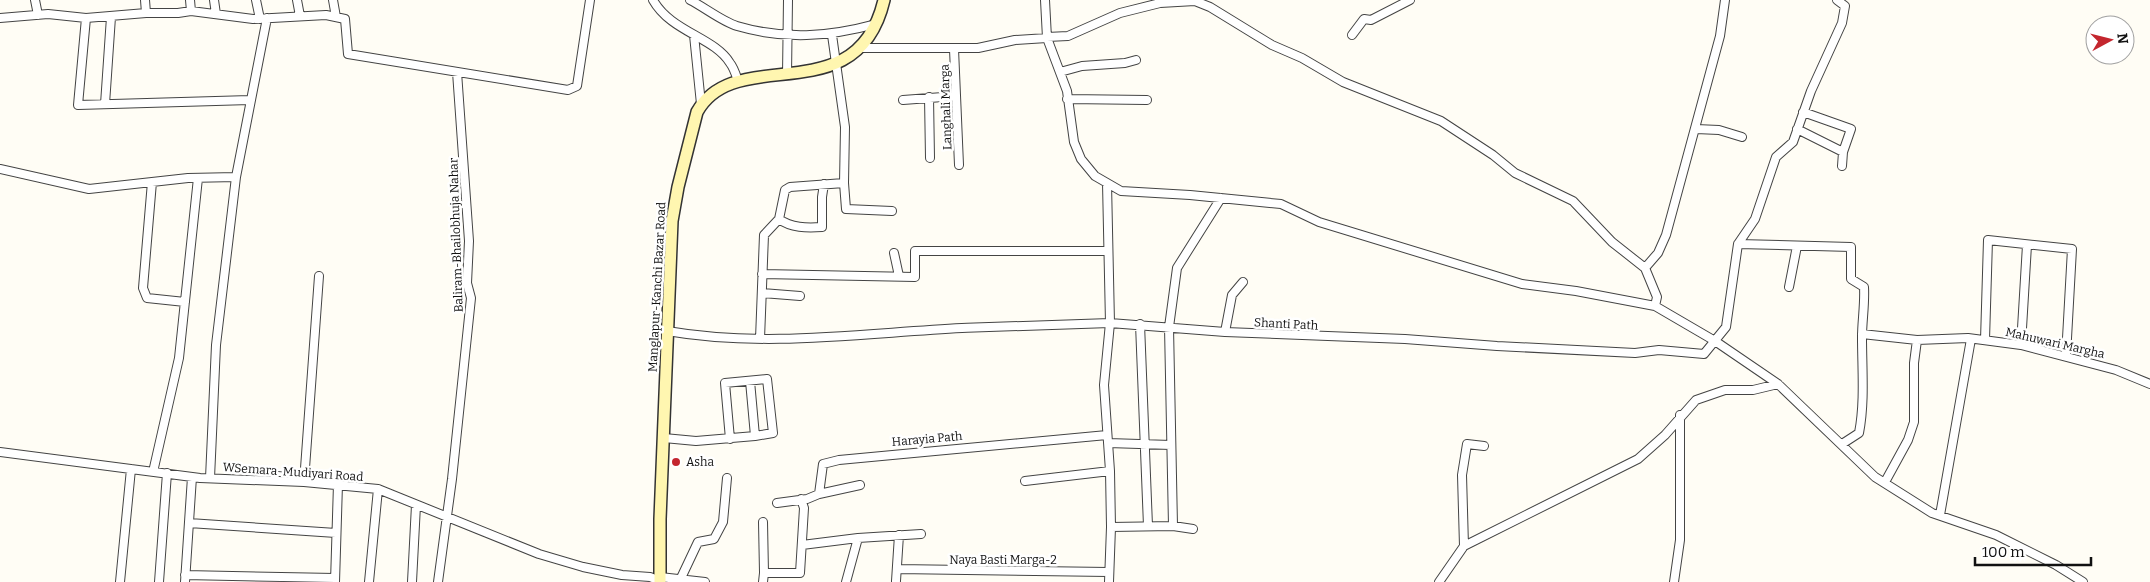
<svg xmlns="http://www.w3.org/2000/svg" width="2150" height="582" viewBox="0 0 2150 582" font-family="Bitter,serif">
<rect width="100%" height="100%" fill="#fffdf5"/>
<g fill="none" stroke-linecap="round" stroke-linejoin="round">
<!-- street casing -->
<g stroke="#444" stroke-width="10">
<path id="street" d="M35,0L38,15
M145,0L146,13
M190,0L191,11
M214,0L216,14
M256,0L260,19
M297,0L300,16
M333,0L336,17
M653,0C671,32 714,37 730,63C734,68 736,75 738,81
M690,0C704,7 723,22 737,26C785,40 828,37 876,24
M1045,0L1047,38L1067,91L1074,142L1081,159L1095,176L1121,191L1190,195L1281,204L1319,222L1522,284L1576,291L1655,306L1715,341L1778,384L1875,477L1932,513L1996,535L2056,565L2083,582
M0,18L48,14L86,18
M694,35L701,104
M832,35L845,127L844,183L846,209L892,211
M1352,35L1364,19L1371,20L1410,0
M1047,37L1068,36L1120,13L1160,3L1195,1L1210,7L1272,45L1302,58L1343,82L1441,121L1493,155L1515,173L1573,201L1612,242L1645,268L1657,297L1655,306
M858,48H978L1015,40L1047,38
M954,49L959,165
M1060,72L1082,66L1125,63L1136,60
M787,75L788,0
M929,97L930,158
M1067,99L1147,100
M250,100L78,105L86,18L146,13H178L191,11L253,19L326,15L345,19L348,54L568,90L577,86L590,0
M903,100L956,96
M105,104L111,17
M1696,129L1719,130L1742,137
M1797,129L1843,152L1851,129L1803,112
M1842,166L1843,152
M0,169L89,189L188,178L236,177
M152,182L143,288L147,298L185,302
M824,184L822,197V227C807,228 791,228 779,219L785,190L790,187L844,183
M1738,244L1851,247V279L1864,287C1865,304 1862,321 1862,337C1862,369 1865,402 1859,433L1842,444
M894,253L899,276
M1645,268L1658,253L1666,235L1720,36L1725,0
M762,274L915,277V251H1107
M1789,287L1797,246
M762,293L800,296
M1140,324L1148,526
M667,331C765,348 864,333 962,328C1011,326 1060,325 1110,323L1107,183
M1225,332L1232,295L1243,282
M1862,334L1917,340L1968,338L2021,345L2116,370L2150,384
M760,339L764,235L779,219
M1985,340L1988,240L2072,249L2066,356
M2021,345L2027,245
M664,438L696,441L755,436
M730,439L725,383L767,379L773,433L755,436L750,381
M1108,443L1171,445
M0,452L200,478L304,482L378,489L539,554L583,567L622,575L650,577L660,581
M153,472L179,358L198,178
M210,478L216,345L236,177L267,18
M1025,481L1110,471
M304,482L319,276
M1885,482L1908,440L1914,422V363L1917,340
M819,494L860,485
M777,503L807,499L819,494L823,464L839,460L1107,435
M1940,515L1971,339
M763,522L764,573
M189,523L336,533
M1173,526L1169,327L1177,268L1221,198
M1111,527L1173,526L1193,529
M802,545L858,538L921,534
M1464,546L1462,475L1467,444L1484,446
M897,569L1109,572
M185,575L335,578
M660,577L705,582
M681,578L698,542L714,539L723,522L727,478
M896,581L899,535
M120,582L131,469
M159,582L167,473
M185,582L192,477
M335,582L338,484
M369,582L378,489
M412,582L416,505
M438,582L452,479L471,298L467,283L469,241L457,72
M763,582L764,573H800L804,508L801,499
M846,582L858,538
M1109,582L1111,527L1110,471L1104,385L1110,323L1225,332L1405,339L1497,346L1635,353L1659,350L1704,354L1726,327L1738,244L1755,219L1776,157L1793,142L1811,91L1842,23L1845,6L1837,0
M1439,582L1464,546L1638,459L1665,435L1696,400L1725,390H1753L1778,384
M1674,582L1680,540V415"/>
</g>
<!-- secondary casing -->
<g stroke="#333" stroke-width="14">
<path id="secondary" d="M660,582V519L672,221L678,187L697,112C736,42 857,115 884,0"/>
</g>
<!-- street -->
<use href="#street" stroke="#fff" stroke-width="8"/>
<!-- secondary -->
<use href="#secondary" stroke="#fff6b0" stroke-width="11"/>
</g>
<!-- markers -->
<circle fill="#c4262e" stroke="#fff" stroke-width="2" cx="676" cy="462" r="5"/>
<g text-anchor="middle" stroke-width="5" stroke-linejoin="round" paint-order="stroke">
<!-- street labels -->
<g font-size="12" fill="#111" stroke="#fff">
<text transform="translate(946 107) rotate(-92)" y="4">Langhali Marga</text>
<text transform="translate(456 235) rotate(-92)" y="4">Baliram-Bhailobhuja Nahar</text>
<text transform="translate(657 287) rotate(-87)" y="4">Manglapur-Kanchi Bazar Road</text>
<text transform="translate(1286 324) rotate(3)" y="4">Shanti Path</text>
<text transform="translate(2055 343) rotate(13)" y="4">Mahuwari Margha</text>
<text transform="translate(927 439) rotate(-5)" y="4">Harayia Path</text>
<text transform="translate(293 472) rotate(4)" y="4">WSemara-Mudiyari Road</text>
<text x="1003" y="564">Naya Basti Marga-2</text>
</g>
<!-- poi labels -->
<g font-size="12" fill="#111" stroke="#fff" text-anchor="start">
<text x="686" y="466">Asha</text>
</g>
</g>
<!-- north arrow -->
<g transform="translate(2110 40) rotate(83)"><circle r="24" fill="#ffffff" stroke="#a0a0a0"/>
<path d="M0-4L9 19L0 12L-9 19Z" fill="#c4262e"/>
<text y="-8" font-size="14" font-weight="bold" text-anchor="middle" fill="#111111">N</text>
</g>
<!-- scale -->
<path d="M1975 557v8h116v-8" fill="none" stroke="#111111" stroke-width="2.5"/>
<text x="1982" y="557" font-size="15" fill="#111111" stroke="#ffffff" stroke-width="4" paint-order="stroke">100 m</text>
</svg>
